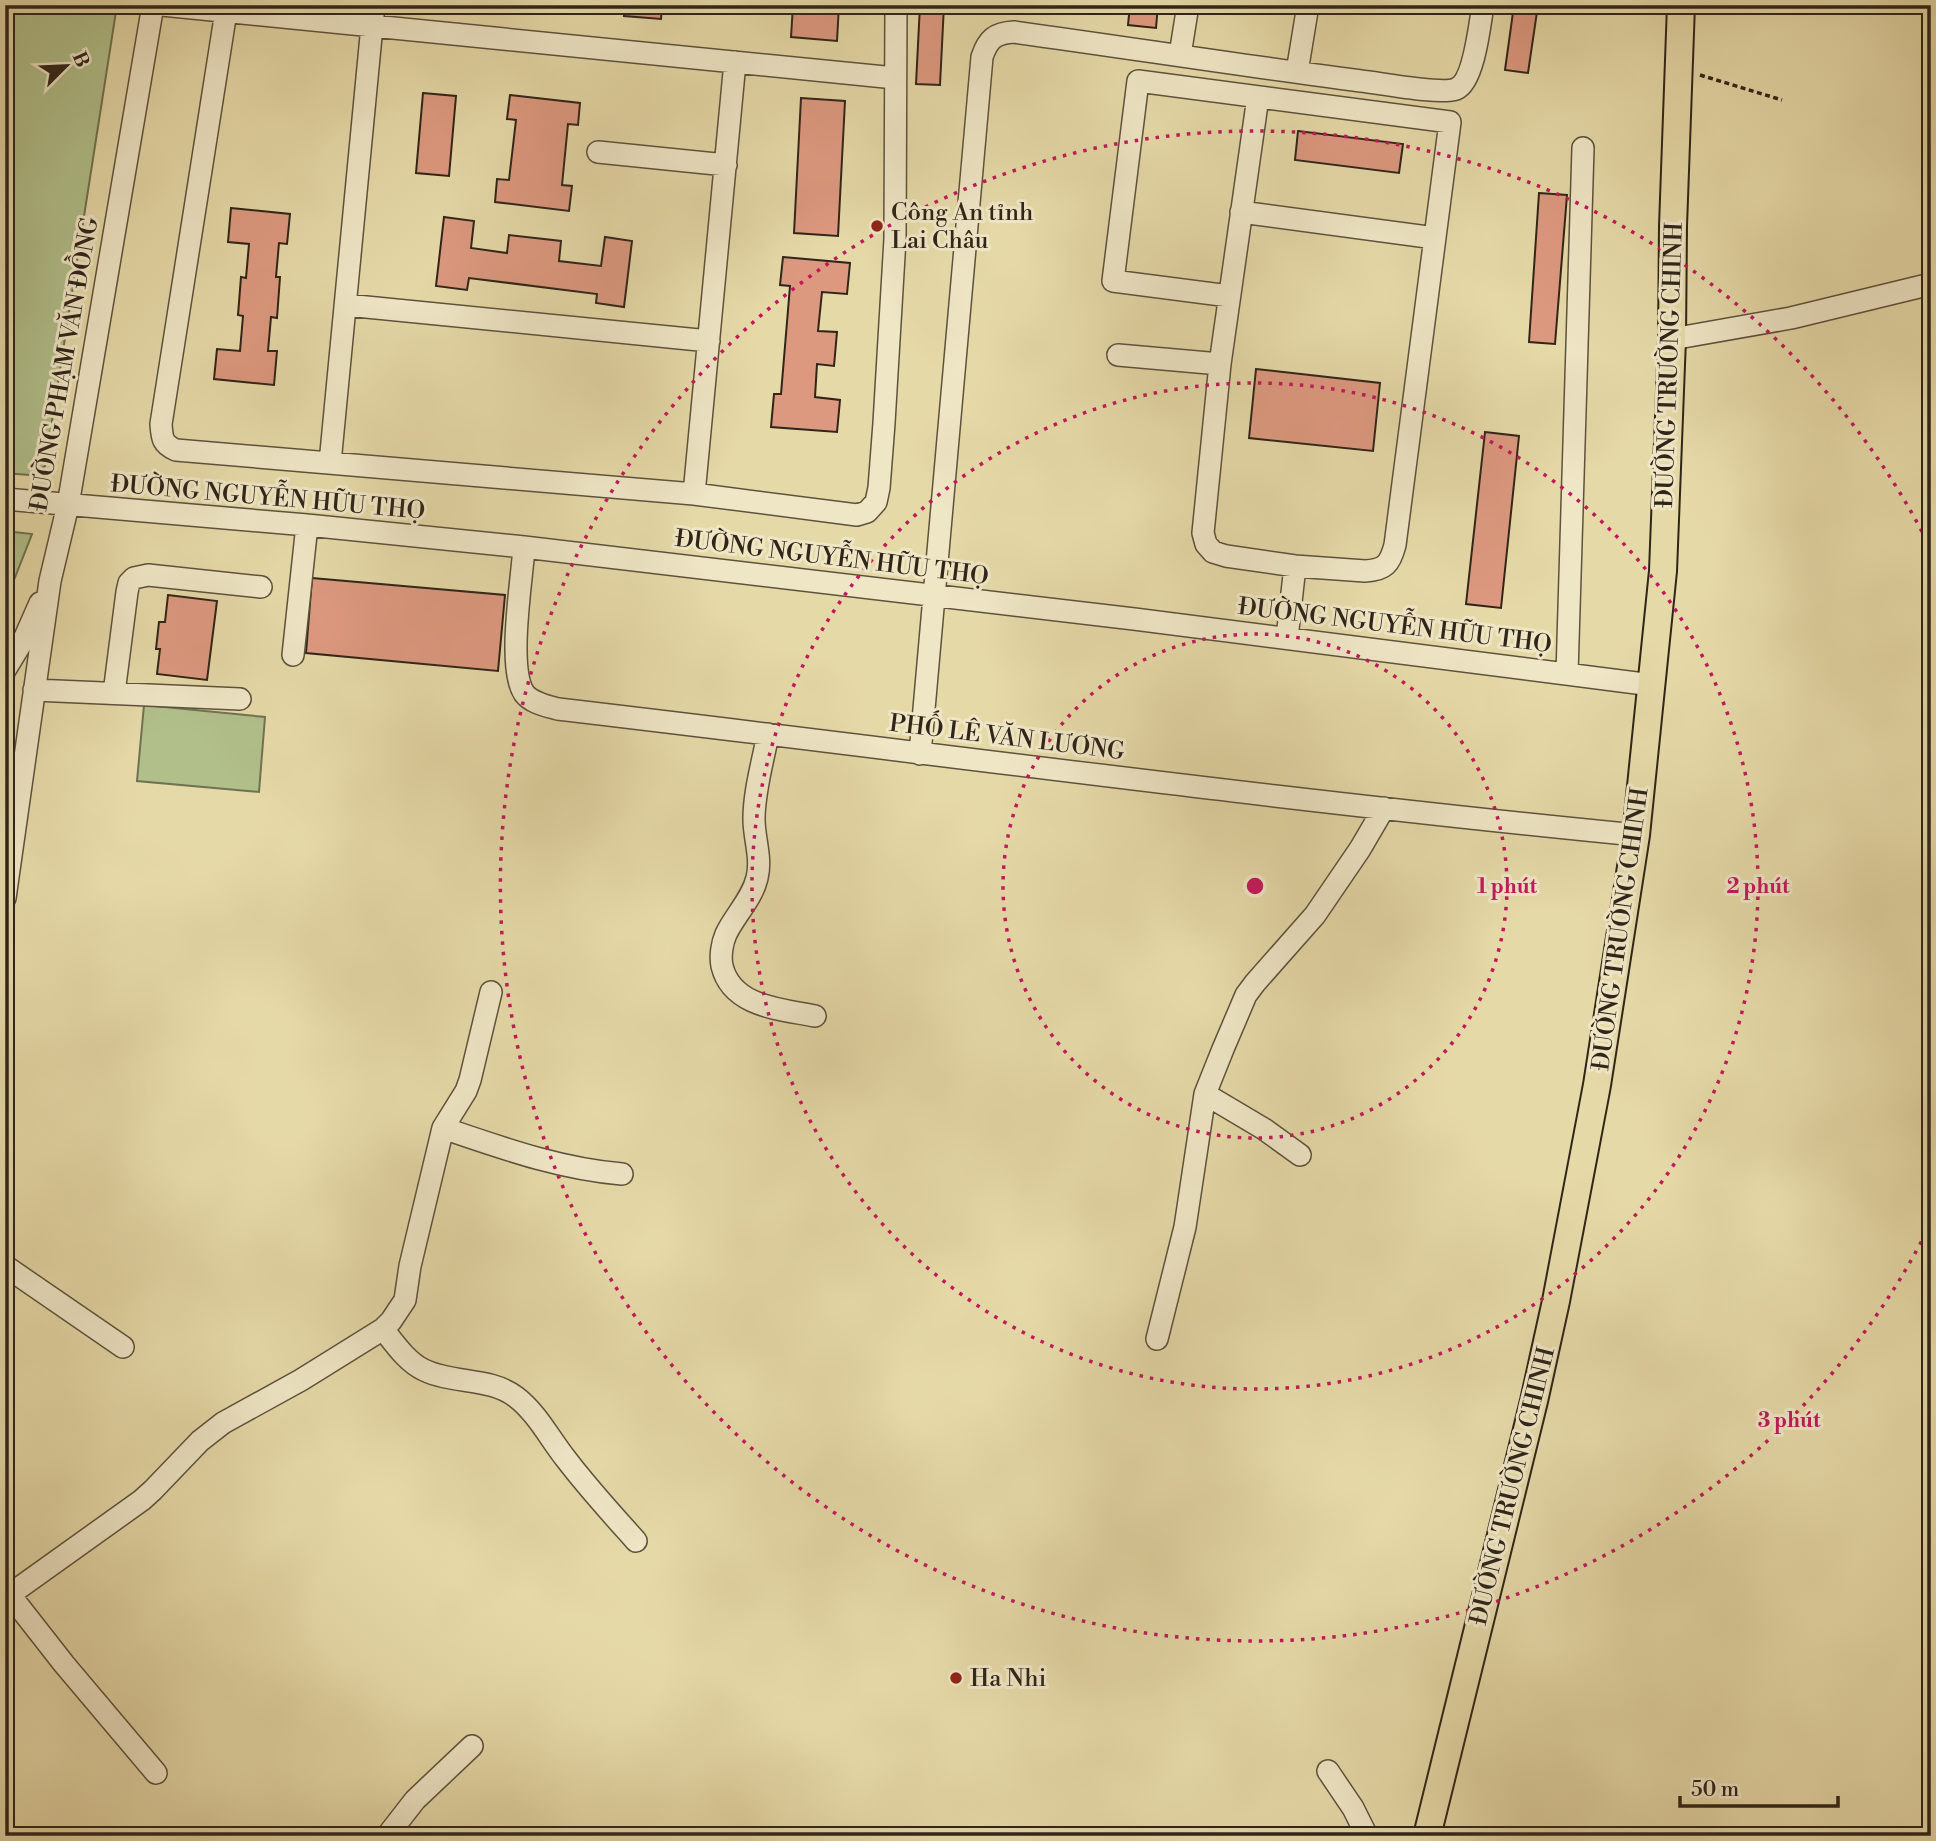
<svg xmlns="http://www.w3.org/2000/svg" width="1936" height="1841" viewBox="0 0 1936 1841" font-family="'Libre Bodoni',serif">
<rect width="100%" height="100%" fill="#e6d9a8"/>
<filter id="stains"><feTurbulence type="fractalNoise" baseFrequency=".00286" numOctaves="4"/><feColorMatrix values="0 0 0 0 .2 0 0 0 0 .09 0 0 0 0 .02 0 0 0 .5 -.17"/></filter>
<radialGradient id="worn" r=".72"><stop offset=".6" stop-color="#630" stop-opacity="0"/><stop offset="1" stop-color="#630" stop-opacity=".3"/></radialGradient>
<!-- green -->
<path fill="#b1c08b" stroke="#707252" stroke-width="2" d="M5,5H117L45,466L29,475L5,473Z
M5,531L32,534L5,603Z
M144,705L265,717L259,792L137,781Z"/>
<!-- building -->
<path fill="#dd9980" stroke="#2f2519" stroke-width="2" d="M625,5H662L661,19L624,16Z
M793,5H839L837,41L791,37Z
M920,5H944L940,85L916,84Z
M1061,5H1089V13L1061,11Z
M1130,5H1158L1156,28L1128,25Z
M1514,5H1538L1528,73L1505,70Z
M423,93L456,96L449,176L416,173Z
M510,95L580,103L578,125L568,124L562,185L572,186L569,211L495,202L497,179L509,180L516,120L507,119Z
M801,98L845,101L838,236L794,233Z
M1298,131L1403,144L1399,173L1295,160Z
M1539,193L1567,195L1555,344L1529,342Z
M231,208L290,214L287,244L279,243L276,277H280L277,318L271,317L268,351H277L274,385L214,379L217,349L240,351L243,316L238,315L241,277L246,278L249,244L228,242Z
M444,217L474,221L471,248L507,253L509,235L561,241L559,261L601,266L605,237L632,241L624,307L596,303L597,294L469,278L467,290L436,286Z
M783,257L850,263L847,294L822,292L818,331L837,332L834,366L817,364L815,397L840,400L837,432L771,427L774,394H781L790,286L780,285Z
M1256,369L1380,383L1373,451L1249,438Z
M1485,432L1519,436L1501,608L1466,604Z
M312,578L505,595L498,671L306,653Z
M168,595L217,601L207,680L157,674L160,649H156L159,622H165Z"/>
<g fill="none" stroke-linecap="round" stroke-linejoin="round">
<!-- minor casing -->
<g stroke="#5d523d" stroke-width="24">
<path id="minor" d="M162,5L895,78
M227,5L161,424C162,438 162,444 176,450L694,494L857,515L867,512L876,502L879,488L884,423L895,239L896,5
M1180,55L1188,5
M1297,72L1308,5
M598,152L726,165
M1241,212L1435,238
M1229,296L1113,281L1138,81L1450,122L1395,545C1390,564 1385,570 1365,571L1295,566L1226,556L1213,552L1206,544L1203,533L1220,364L1258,97
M346,305L709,341
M1672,339L1791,318L1931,284
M1118,355L1220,364
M330,463L374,5
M694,494L735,62
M5,499L307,525L524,547L1134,619L1652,685
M524,547C522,580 507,667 524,693C531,703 547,706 558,709C917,751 1276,800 1636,835
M1287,638L1295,566
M293,655L307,525
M5,670L25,637L40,603
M1567,674L1583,148
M34,690L240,699
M114,693L127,592L129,583L134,578L148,575L261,587
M768,734C763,761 754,791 754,819C754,839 762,858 757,878C752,899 735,915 726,934C722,943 720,956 722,966C732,1007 780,1009 815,1016
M920,754L982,57C988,39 995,33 1014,32C1130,48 1245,66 1361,81C1380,83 1441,95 1456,89C1474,82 1480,23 1483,5
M5,898L50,581L68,505L153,5
M1205,1094L1264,1129L1300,1155
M443,1128C502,1148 560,1169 622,1174
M5,1266L123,1347
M383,1329C395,1344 407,1362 424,1370C453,1384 490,1377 516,1397C537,1413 550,1439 566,1459C588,1488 612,1514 636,1541
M1157,1339L1185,1227L1205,1094L1223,1049L1246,995L1255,983L1315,915L1360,849L1384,808
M10,1595L64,1664L156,1773
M5,1598L142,1500L153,1490L200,1441L223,1423L301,1380L383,1329L391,1321L405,1300L410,1266L443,1128L466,1091L470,1080L491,992
M1328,1771L1353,1808L1367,1836
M387,1836L415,1800L472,1746"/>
</g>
<!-- major casing -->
<g stroke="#2f2519" stroke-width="30">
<path id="major" d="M1427,1836L1534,1401L1556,1301L1597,1085L1636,835L1663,571L1672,339L1673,226L1681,5"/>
</g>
<!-- path -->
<path stroke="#2f2519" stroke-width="3.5" stroke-dasharray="5 3.5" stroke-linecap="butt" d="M1700,75L1782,100"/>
<!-- minor -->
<use href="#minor" stroke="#efe6c6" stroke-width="21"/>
<!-- major -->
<use href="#major" stroke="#e6d9a8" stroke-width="26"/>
</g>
<!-- distance rings -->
<g fill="none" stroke="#c2185b" stroke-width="3.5" stroke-dasharray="3.5 7">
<circle cx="1255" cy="886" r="252"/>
<circle cx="1255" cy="886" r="503"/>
<path d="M1931 1223A755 755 0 1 1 1931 549"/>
</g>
<!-- markers -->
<g fill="#8f2418" stroke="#efe6c6" stroke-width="2.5">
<circle cx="877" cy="226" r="7"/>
<circle cx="956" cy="1678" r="7"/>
</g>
<g text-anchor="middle" stroke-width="6" stroke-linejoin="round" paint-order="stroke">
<!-- poi labels -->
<g font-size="24" fill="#2f2519" stroke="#efe6c6" text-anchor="start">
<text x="891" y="220">Công An tỉnh<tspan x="891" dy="28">Lai Châu</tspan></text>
<text x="970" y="1686">Ha Nhi</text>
</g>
<!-- street labels -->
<g font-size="24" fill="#2f2519" stroke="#efe6c6">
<text transform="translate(64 364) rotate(-80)" y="8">ĐƯỜNG PHẠM VĂN ĐỒNG</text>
<text transform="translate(1669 365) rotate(-88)" y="8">ĐƯỜNG TRƯỜNG CHINH</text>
<text transform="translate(268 497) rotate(5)" y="8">ĐƯỜNG NGUYỄN HỮU THỌ</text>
<text transform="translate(832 557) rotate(7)" y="8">ĐƯỜNG NGUYỄN HỮU THỌ</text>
<text transform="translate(1395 625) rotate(7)" y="8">ĐƯỜNG NGUYỄN HỮU THỌ</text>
<text transform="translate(1007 737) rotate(7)" y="8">PHỐ LÊ VĂN LƯƠNG</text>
<text transform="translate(1620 929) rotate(-82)" y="8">ĐƯỜNG TRƯỜNG CHINH</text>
<text transform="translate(1512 1486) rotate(-76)" y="8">ĐƯỜNG TRƯỜNG CHINH</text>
</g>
</g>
<circle cx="1255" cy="886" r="10" fill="#c2185b" stroke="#efe6c6" stroke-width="3.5"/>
<g font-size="21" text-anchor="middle" font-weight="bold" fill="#c2185b" stroke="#efe6c6" stroke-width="6" stroke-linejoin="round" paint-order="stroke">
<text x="1507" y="893">1 phút</text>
<text x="1758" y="893">2 phút</text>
<text x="1789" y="1427">3 phút</text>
</g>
<!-- margin -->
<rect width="1936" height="1841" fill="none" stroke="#e6d9a8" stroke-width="28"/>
<rect x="7" y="7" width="1922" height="1827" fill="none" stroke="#2f2519" stroke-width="3.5"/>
<rect x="14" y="14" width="1908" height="1813" fill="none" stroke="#2f2519" stroke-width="2"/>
<!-- north arrow -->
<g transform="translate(66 66) rotate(66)" stroke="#efe6c6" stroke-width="5" paint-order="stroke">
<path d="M0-5L12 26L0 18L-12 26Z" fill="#2f2519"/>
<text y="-10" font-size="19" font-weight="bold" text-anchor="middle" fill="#2f2519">B</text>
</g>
<!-- scale -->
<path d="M1680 1796v10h158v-10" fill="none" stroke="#2f2519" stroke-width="3.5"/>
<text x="1691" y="1796" font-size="21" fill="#2f2519" stroke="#efe6c6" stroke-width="5" paint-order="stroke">50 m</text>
<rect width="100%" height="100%" filter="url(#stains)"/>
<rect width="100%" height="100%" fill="url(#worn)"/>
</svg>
